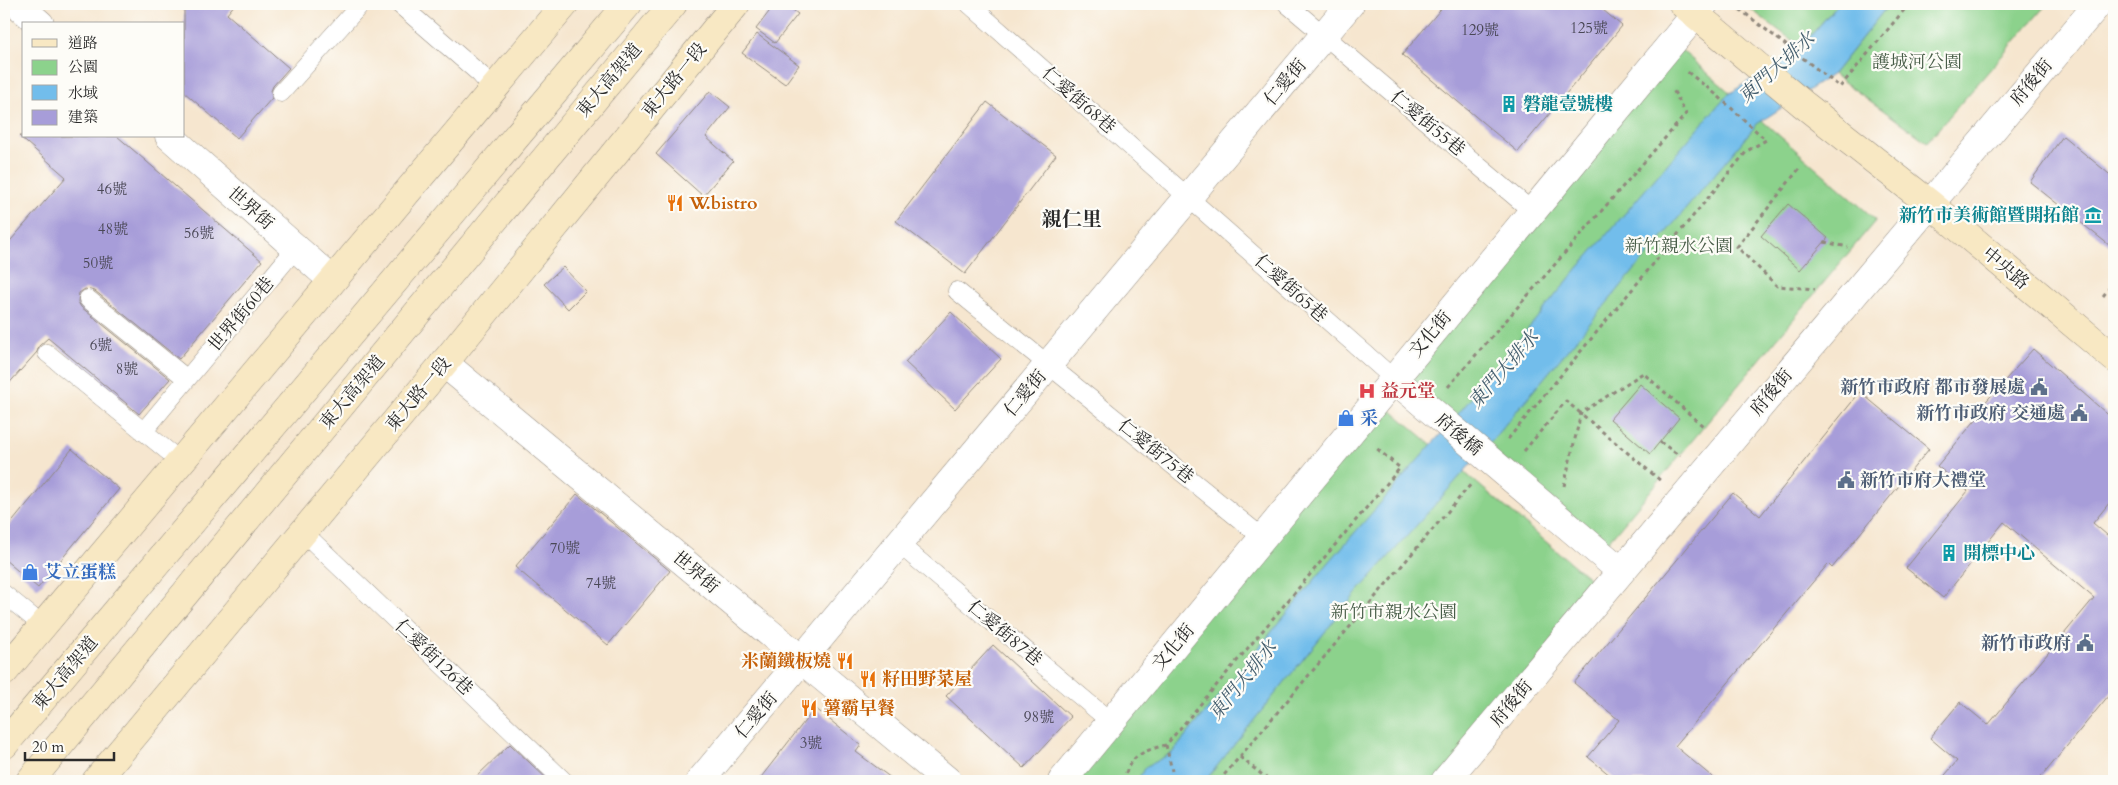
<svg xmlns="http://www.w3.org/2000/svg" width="2118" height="785" viewBox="0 0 2118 785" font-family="Cardo,'Noto Serif TC',serif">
<rect width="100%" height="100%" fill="#fdfcf7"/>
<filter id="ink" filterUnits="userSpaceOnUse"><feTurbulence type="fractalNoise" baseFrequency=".02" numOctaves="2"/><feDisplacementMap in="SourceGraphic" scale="10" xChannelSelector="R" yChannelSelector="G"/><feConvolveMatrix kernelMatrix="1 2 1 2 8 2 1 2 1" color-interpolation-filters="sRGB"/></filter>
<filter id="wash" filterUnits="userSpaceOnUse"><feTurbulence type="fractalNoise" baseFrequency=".0096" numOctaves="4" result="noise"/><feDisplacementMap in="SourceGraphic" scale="20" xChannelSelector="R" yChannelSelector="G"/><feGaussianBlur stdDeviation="1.12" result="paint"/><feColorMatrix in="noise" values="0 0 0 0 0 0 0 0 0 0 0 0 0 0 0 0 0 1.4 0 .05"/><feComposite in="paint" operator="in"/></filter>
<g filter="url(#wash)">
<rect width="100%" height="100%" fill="#f6e6cf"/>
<!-- green -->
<path fill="#8cd28c" stroke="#5c7e5c" d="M1744,4H1838L1801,47Z
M1889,4H2047L1927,142L1833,74Z
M1672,42L1876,220L1607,543L1396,376Z
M1378,399L1604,591L1445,781H1062Z"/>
<!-- water -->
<path fill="#72bdeb" stroke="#4e748b" d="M1838,4H1889L1833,74L1757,124L1493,439L1354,596L1205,781H1137L1145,767L1172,753L1330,561L1459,413L1577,269L1726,96L1801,47Z"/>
<g id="blocks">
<!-- building -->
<path fill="#a79dd9" d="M184,4H235L227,14L289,68L273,86L271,91L272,98L237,138L184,92Z
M775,4H785L798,14L775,43L756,29Z
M1445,4H1596L1622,26L1518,152L1402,55Z
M757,34L799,65L785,84L742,53Z
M710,91L730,107L706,137L733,161L703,196L656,154Z
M987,102L1056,155L965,274L896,221Z
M19,136H117L262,261L179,359L95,291L85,289L79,293L78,302L81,307L170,379L139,414L48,338L39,346L37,352L4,389V248L66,177Z
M2063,136L2114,178V249L2030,182Z
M1788,204L1828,238L1800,270L1761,236Z
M563,267L586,291L568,309L544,284Z
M951,312L1001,359L955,409L905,362Z
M2033,349L2114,420V497L2093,523L2114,541V689L2038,781H1940L1957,761L1930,738L1960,702L1988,725L2094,598L2004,522L1943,598L1906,568L1968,491L1937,466L1984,410L1981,407Z
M1640,384L1679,418L1650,454L1610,419Z
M1860,392L1929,449L1832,568L1828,564L1675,746L1717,781H1617L1588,757L1619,720L1574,683L1733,493L1760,516Z
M72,449L119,489L38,588L4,559V532Z
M577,494L670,571L608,645L515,567Z
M993,645L1071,717L1024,768L946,696Z
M815,708L861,745L856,752L895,781H758Z
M510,744L549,781H472Z"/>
</g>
</g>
<g filter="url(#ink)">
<use href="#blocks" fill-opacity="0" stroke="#90887d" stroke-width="1"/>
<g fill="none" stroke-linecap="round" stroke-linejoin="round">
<!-- lane casing -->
<g stroke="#90887d" stroke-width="19">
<path id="lane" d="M399,4L480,74L493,89
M969,4L1394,379
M1287,4L1532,211
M281,93L361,4
M957,291L1263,538
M88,299L187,379
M47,353L180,461
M143,432L296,248
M304,533L564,781
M899,544L1111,722
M4,594L42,625"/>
</g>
<!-- street casing -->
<g stroke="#90887d" stroke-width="29">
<path id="street" d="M17,4L40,24
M169,136L332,280
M444,363L948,781
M1394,379L1621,571
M700,781L1350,4
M1062,781L1704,4
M1445,781L2098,4"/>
</g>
<!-- secondary casing -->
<g stroke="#90887d" stroke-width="29">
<path id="secondary" d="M1683,4L1803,104L1929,203L2114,358
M4,672L565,4
M4,745L628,4
M30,781L673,4
M96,781L444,363L736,4"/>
</g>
<!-- path -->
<path stroke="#90887d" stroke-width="3" stroke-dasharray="4 4" stroke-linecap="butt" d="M1733,4L1840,87L1909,4
M1799,169L1737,247L1777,286L1815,289
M1824,242L1848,247
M2103,296L2114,282
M1448,387L1686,114L1672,88
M1508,439L1747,151L1766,140L1718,96L1685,70
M1660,442L1680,456
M1524,451L1566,401L1661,481
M1564,486L1581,413L1643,373L1703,426
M1166,745L1172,771
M1240,757L1270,781
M1124,781C1128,756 1143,751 1166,745L1400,468L1375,447
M1219,781L1472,483"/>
<!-- lane -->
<use href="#lane" stroke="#fff" stroke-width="18"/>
<!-- street -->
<use href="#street" stroke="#fff" stroke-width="28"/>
<!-- secondary -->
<use href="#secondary" stroke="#f8e8c3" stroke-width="28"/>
</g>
</g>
<!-- icons -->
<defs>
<g id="building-bare" transform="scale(1.35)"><path d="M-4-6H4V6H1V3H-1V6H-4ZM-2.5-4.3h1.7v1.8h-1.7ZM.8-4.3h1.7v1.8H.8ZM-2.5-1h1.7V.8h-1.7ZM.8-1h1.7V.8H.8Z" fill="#0f9aa8" stroke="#fdfcf7" stroke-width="2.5" paint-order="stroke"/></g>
<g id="restaurant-bare" transform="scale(1.35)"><path d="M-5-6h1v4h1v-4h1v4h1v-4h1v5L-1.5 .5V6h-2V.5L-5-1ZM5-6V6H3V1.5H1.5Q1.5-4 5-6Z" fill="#e8710a" stroke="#fdfcf7" stroke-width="2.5" paint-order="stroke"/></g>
<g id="museum-bare" transform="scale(1.35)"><path d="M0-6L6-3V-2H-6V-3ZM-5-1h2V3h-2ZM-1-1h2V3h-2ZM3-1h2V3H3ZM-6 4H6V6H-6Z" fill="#0f9aa8" stroke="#fdfcf7" stroke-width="2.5" paint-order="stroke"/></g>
<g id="civic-bare" transform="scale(1.35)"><path d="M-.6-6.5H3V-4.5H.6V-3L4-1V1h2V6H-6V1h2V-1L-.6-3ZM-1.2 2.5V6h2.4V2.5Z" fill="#5c6f8a" stroke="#fdfcf7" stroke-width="2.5" paint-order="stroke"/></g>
<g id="hospital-bare" transform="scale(1.35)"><path d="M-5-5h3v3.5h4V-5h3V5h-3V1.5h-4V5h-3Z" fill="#e0444e" stroke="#fdfcf7" stroke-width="2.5" paint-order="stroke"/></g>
<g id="shop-bare" transform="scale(1.35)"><path d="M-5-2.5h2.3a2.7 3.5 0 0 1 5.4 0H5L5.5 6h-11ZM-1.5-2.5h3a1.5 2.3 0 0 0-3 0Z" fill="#3f7fe0" stroke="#fdfcf7" stroke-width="2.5" paint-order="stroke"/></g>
</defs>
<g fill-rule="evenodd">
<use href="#building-bare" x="1509" y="104"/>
<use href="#restaurant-bare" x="675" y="203"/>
<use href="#museum-bare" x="2093" y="215"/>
<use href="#civic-bare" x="2039" y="387"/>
<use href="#hospital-bare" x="1367" y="391"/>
<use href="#civic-bare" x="2079" y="413"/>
<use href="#shop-bare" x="1346" y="418"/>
<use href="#civic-bare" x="1846" y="480"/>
<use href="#building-bare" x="1949" y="553"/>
<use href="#shop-bare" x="30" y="572"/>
<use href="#civic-bare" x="2085" y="643"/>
<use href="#restaurant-bare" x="845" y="661"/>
<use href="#restaurant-bare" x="868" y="679"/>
<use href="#restaurant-bare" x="809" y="708"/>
</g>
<g text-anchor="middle" stroke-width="4.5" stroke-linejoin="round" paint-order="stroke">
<!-- number labels -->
<g font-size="15" fill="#4a4856">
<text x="1589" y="33">125號</text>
<text x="1480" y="35">129號</text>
<text x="112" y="194">46號</text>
<text x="113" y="234">48號</text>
<text x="199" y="238">56號</text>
<text x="98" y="268">50號</text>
<text x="101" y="350">6號</text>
<text x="127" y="374">8號</text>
<text x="565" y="553">70號</text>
<text x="601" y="588">74號</text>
<text x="1039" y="722">98號</text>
<text x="811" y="748">3號</text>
</g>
<!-- park labels -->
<g font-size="18" fill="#485d48" stroke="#fdfcf7">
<text x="1917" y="68">護城河公園</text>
<text x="1679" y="252">新竹親水公園</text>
<text x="1394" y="618">新竹市親水公園</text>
</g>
<!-- street labels -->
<g font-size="18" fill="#2b2b2b" stroke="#fdfcf7">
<text transform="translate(609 80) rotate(-50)" y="6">東大高架道</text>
<text transform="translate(674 80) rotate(-51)" y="6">東大路一段</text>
<text transform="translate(1285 82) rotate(-50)" y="6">仁愛街</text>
<text transform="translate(2031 82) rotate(-50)" y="6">府後街</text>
<text transform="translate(1079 100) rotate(41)" y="6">仁愛街68巷</text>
<text transform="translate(1428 123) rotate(40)" y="6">仁愛街55巷</text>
<text transform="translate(251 208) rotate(41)" y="6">世界街</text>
<text transform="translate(2006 268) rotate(40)" y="6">中央路</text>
<text transform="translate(1291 288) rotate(42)" y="6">仁愛街65巷</text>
<text transform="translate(241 314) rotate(-50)" y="6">世界街60巷</text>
<text transform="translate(1430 334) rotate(-50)" y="6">文化街</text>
<text transform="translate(352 392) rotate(-50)" y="6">東大高架道</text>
<text transform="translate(1771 392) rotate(-50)" y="6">府後街</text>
<text transform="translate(1025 393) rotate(-50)" y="6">仁愛街</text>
<text transform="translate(418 394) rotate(-50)" y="6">東大路一段</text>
<text transform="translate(1459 434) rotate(40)" y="6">府後橋</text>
<text transform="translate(1156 451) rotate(39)" y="6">仁愛街75巷</text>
<text transform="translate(696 572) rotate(40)" y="6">世界街</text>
<text transform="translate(1005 633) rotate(40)" y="6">仁愛街87巷</text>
<text transform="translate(1173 647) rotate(-50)" y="6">文化街</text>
<text transform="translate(434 657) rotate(44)" y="6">仁愛街126巷</text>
<text transform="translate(65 673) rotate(-50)" y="6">東大高架道</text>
<text transform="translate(1511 703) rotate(-50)" y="6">府後街</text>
<text transform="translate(756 715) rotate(-50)" y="6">仁愛街</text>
</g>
<!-- culture labels -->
<g font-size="18" font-weight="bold" fill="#0d838f" stroke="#fdfcf7" text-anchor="start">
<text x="1523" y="110">磐龍壹號樓</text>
<text x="2079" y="221" text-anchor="end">新竹市美術館暨開拓館</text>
<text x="1963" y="559">開標中心</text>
</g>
<!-- food labels -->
<g font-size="18" font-weight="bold" fill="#c56008" stroke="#fdfcf7" text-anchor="start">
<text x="689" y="209">W.bistro</text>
<text x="831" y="667" text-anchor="end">米蘭鐵板燒</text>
<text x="882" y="685">籽田野菜屋</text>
<text x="823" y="714">薯霸早餐</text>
</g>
<!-- service labels -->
<g font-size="18" font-weight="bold" fill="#4e5e75" stroke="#fdfcf7" text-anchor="end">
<text x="2025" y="393">新竹市政府 都市發展處</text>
<text x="2065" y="419">新竹市政府 交通處</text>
<text x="1860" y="486" text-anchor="start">新竹市府大禮堂</text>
<text x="2071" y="649">新竹市政府</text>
</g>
<!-- health labels -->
<g font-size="18" font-weight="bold" fill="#be3a42" stroke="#fdfcf7" text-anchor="start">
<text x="1381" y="397">益元堂</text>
</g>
<!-- shop labels -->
<g font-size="18" font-weight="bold" fill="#366cbe" stroke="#fdfcf7" text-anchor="start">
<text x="1360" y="424">采</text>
<text x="44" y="578">艾立蛋糕</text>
</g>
<!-- water labels -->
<g font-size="19" font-style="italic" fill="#445e6e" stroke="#fdfcf7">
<text transform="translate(1776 67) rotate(-42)" y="7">東門大排水</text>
<text transform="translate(1503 369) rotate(-49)" y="7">東門大排水</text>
<text transform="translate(1242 680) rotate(-51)" y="7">東門大排水</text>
</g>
<!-- quarter labels -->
<g font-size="20" font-weight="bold" fill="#2b2b2b" stroke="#fdfcf7">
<text x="1072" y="226">親仁里</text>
</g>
</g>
<!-- margin -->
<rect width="2118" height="785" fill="none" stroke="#fdfcf7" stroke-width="20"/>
<!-- legend -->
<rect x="22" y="22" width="162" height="115" fill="#fdfcf7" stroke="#a9a8a5"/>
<rect x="32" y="39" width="25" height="8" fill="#f8e8c3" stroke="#a9a8a5"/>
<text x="68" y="48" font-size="15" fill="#2b2b2b">道路</text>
<rect x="32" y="60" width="25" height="15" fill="#8cd28c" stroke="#a9a8a5"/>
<text x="68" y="72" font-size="15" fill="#2b2b2b">公園</text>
<rect x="32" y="85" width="25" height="15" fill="#72bdeb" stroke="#a9a8a5"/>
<text x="68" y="98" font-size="15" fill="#2b2b2b">水域</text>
<rect x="32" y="110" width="25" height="15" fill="#a79dd9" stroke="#a9a8a5"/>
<text x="68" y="122" font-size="15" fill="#2b2b2b">建築</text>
<!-- scale -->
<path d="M25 752v8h89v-8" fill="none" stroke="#2b2b2b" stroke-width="2.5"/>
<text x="32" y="752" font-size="15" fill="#2b2b2b" stroke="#fdfcf7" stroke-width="4" paint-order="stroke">20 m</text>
</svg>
